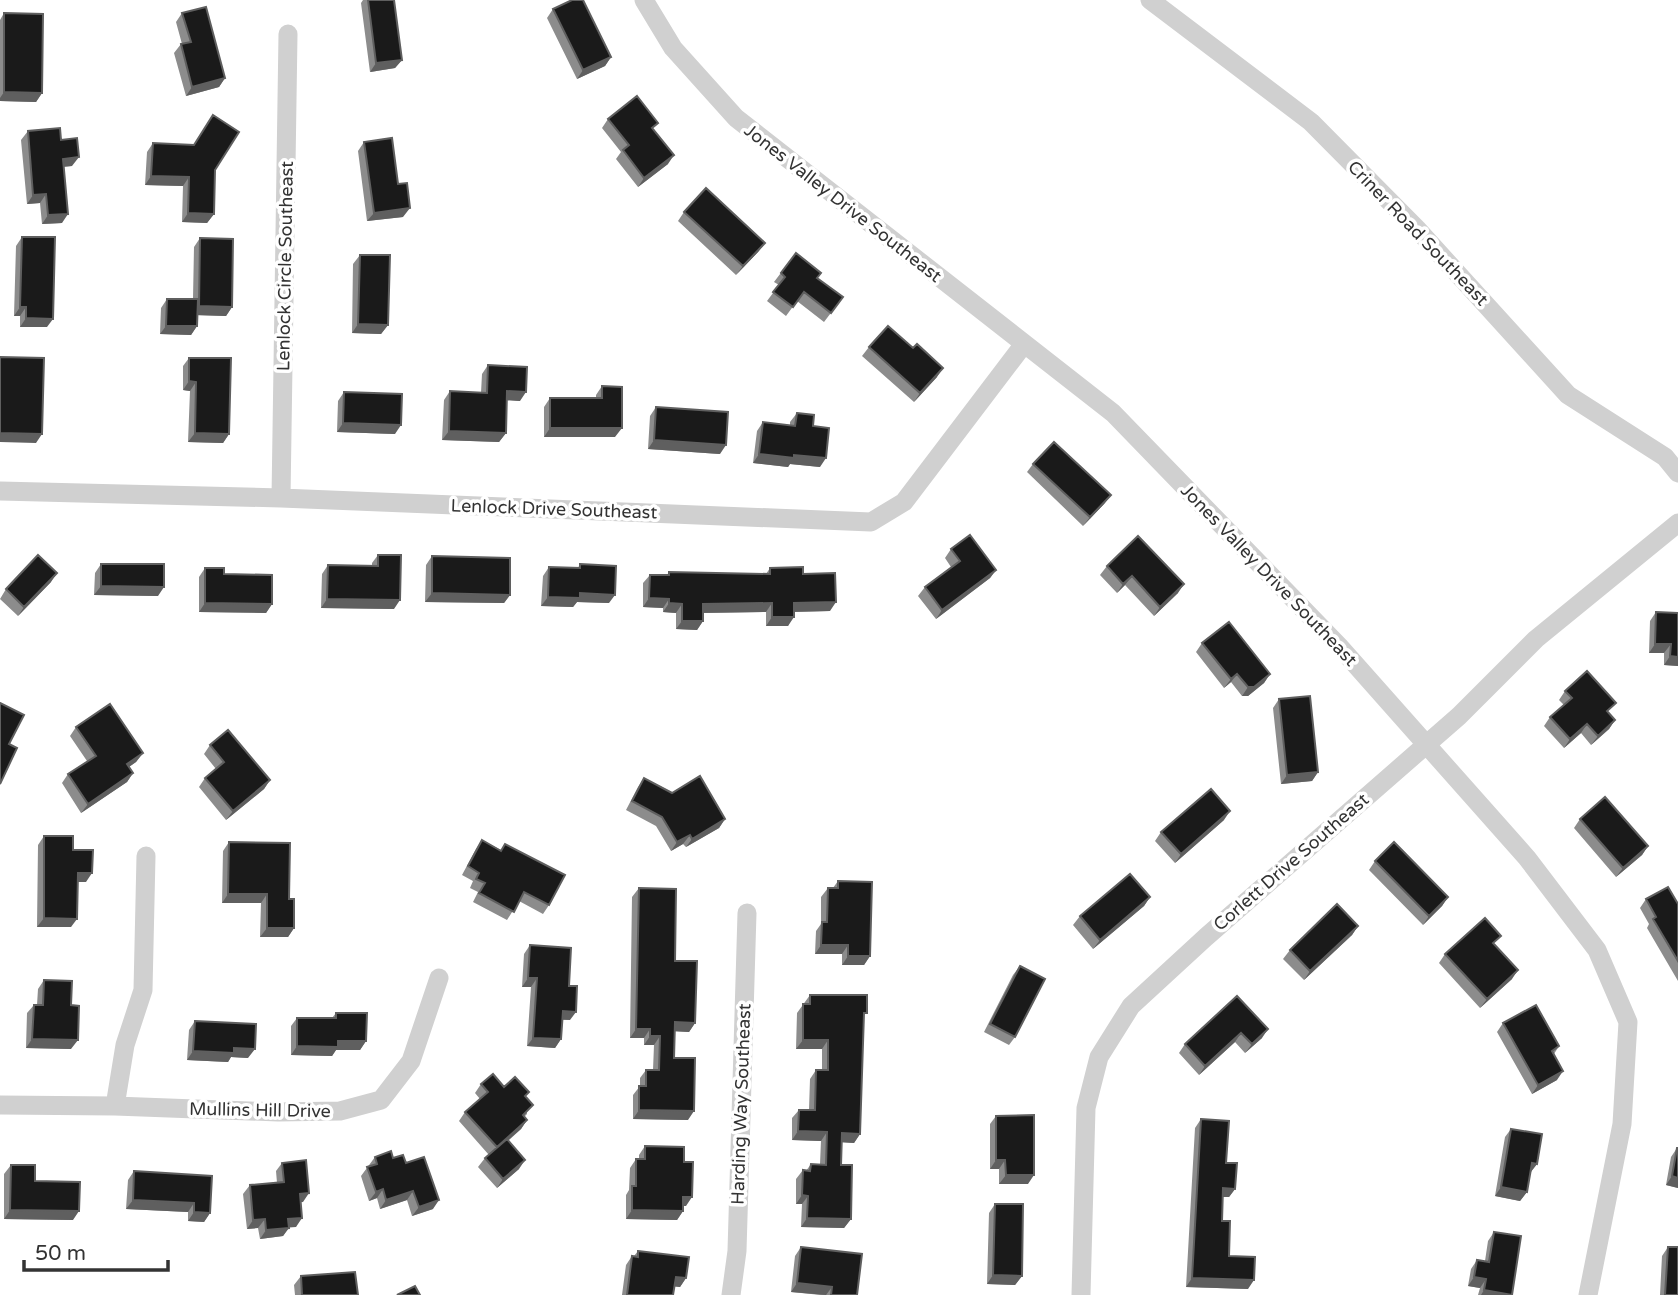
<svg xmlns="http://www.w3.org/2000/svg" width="1678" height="1295" viewBox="0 0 1678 1295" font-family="'Varela Round',sans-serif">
<rect width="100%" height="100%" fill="#fff"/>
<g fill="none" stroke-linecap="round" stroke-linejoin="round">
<!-- minor -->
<path stroke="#d0d0d0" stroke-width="19" d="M644,0L673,48L736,118L1113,413L1339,646L1527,858L1597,950L1628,1022L1622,1124L1588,1295
M1150,0L1311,122L1417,229L1568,395L1665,457L1678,473
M0,491L281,498L871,522L904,502L1024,344
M281,498L288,34
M0,1105L115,1106L278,1112L340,1111L381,1100L411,1061L439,978
M115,1106L125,1045L143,990L146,856
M731,1295L737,1251L747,913
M1081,1295L1086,1108L1099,1057L1131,1006L1206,937L1459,716L1536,639L1678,523"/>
</g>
<!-- wall -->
<path fill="#8c8c8c" d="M363,0H394L402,60L395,68L370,72L361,3Z
M553,9L611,57L605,66L577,79L547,18Z
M4,13L42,93L36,102L0,101V20Z
M182,13L225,78L219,87L186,96L174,53L181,44H182L176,22Z
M608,119L654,129L668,164L638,187L616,159L621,152L602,128Z
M28,131L61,140L72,166L64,167L62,223L42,224L40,203L27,204L21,140Z
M364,142L398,184L403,217L367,221L358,151Z
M153,143L215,170L214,214L207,223L182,222L183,186L145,185L147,152Z
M684,212L765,243L758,252L736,275L678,221Z
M22,237L47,327H20V316H14L16,246Z
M200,238L232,307L226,316L197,315V326L191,335L160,334L161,308L167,299H193L194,247Z
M796,253L817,278L843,297L824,322L797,301L786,316L767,301L779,285L774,282Z
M360,255L388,325L381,334L352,333L353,264Z
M869,347L913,348L937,377L914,402L862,356Z
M189,358L229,434L223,443L188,442L190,391L183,390V366Z
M488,365L520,401L507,400L506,433L499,442L442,440L444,400L450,391L481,393L482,374Z
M602,386L615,437H544V407L550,398H596V395Z
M344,392L395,434L337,432L338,401Z
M656,407L720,454L648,449L650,416Z
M797,413L813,426L820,467L790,464L788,467L753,463L757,431L763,422L790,425V422Z
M1033,464L1111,495L1104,504L1083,526L1027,472Z
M951,549L996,570L990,578L936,619L918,596L925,587L951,567L945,558Z
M378,555L394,609L321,608L322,574L328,565L372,566V563Z
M432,556L510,595L504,603L425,602L426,565Z
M101,564L158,596L94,595L95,573Z
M580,564L609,603L577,602L573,607L541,606L543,576L549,567L578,568Z
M1107,566L1178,593L1154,616L1125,585L1117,593L1100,575Z
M205,568L224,574L272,604L266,613L199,612V577Z
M770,568L803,574L830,611L794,612L788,626H766V612L703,613V621L697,630L676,629V613L663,612V608L643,607V583L650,575H667L669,572L766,574Z
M51,582L18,616L0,599L6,589Z
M1656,612L1678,613V666L1664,665V653H1649L1650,621Z
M1202,643L1270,674L1264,683L1248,696H1242L1231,682L1224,688L1196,652Z
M1565,691L1609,713L1615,720L1609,729L1591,745L1581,733L1564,748L1544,726L1550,717L1564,705L1559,700Z
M1279,699L1318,772L1312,781L1281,784L1273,708Z
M76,727L143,753L136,762L129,767L133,773L127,782L81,813L62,783L68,774L87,761L70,736Z
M210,745L270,780L264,789L226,820L199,787L205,778L216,769L204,754Z
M644,778L725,819L719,828L686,847L683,844L671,851L656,826L626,810L638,787Z
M1580,819L1648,846L1642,855L1616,877L1574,828Z
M1224,820L1175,863L1155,841L1161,832Z
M44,836L73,850L86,882H78L71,927H37L38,845Z
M482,840L501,850L505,844L549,905L543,914L519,901L507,920L473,902L478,892L470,888L473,881L462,875L476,849Z
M229,842L289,899L294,928L288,937H260L261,903H222L223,851Z
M1375,861L1448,897L1442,906L1423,925L1369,870Z
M838,881L870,956L864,965H842V954H815L816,931L821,924V897L828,888H833Z
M639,888L675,961L695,1023L689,1032L675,1031L674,1058L688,1120L633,1119V1095L640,1086V1078L646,1070H653L654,1045H644V1038H630L632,897Z
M1150,897L1144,906L1093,949L1073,925L1080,916Z
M1646,899L1678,904V981L1647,928L1649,924L1640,908Z
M1358,926L1352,935L1304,980L1283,959L1290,950Z
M530,945L569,986L570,1020H562L561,1039L555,1048L527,1046L531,987H522L524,954Z
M1495,945L1512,979L1480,1008L1439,963L1445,954Z
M1020,966L1015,1037L1009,1045L984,1032L1013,975Z
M44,980L71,1049L26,1048L27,1013L34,1005H37L38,989Z
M810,995L864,1018L860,1134L854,1143L842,1142L841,1165L851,1219L844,1228L801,1227L802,1204H796V1179L803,1170L806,1171L811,1164H820L821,1141L792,1140V1118L799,1110H809L810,1079L816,1070H822V1049H796L797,1013Z
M1237,996L1262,1038L1245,1053L1235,1042L1199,1075L1179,1053L1185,1044Z
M336,1013L366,1041L360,1050H336L332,1056L291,1055V1026L297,1018H332Z
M195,1021L248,1058L231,1057L228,1062L187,1060L189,1030Z
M1503,1023L1559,1046L1554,1054L1557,1080L1532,1094L1497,1032Z
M481,1084L504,1087L526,1097L527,1114L524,1117L527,1120L521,1129L508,1141L519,1169L497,1188L478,1167L485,1158L489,1155L459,1121L465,1112L480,1099L475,1093Z
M996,1116L1028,1184H999V1169H990V1124Z
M1201,1119L1226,1163L1235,1189L1229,1197H1223L1222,1221L1229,1256L1248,1289L1186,1287L1195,1128Z
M1511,1129L1537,1164L1530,1173L1527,1192L1520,1201L1495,1196L1505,1137Z
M645,1146L684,1162L686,1206H683V1211L677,1220L626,1219V1195L629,1190L630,1168L636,1159H639V1155Z
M1677,1148H1678V1188L1666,1185L1671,1157Z
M375,1157L393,1158L406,1163L433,1209L412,1216L407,1200L380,1209L377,1198L369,1201L361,1176Z
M282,1163L303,1202H300L296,1227H289L283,1236L260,1239L258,1228L247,1229L243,1194L250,1185L277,1183L276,1171Z
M11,1165L35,1181L73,1220L4,1219V1174Z
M134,1171L210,1213L204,1222L188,1221V1212L126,1209L128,1180Z
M995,1204L1022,1276L1015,1285L987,1284L989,1213Z
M1494,1232L1512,1295H1478L1480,1288L1468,1286L1471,1269L1477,1260L1485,1261L1488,1241Z
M801,1247L857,1295H821L791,1292L795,1256Z
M1668,1247L1678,1295H1660L1662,1256Z
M638,1251L686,1278L680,1287L674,1286L673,1295H622L626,1265L632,1256H634Z
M301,1276L358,1295H295L294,1285Z"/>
<!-- shaded-wall -->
<path fill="#5f5f5f" d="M611,57L605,66L577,79L583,70Z
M402,60L395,68L370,72L376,63Z
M225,78L219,87L186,96L192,87Z
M4,92L42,93L36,102L0,101V98Z
M674,155L668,164L638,187L644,178Z
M79,157L72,166L57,167L63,159Z
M151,176L189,177L183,186L145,185Z
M46,194L40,203L27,204L33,195Z
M410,208L403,217L367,221L374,213Z
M188,213L214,214L207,223L182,222Z
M68,214L62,223L42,224L48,215Z
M765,243L758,252L736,275L743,266Z
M199,306L232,307L226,316L193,315Z
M20,307H26L20,316H14Z
M26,318L53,319L47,327H20Z
M358,324L388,325L381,334L352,333Z
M166,326H197L191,335L160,334Z
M943,368L937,377L914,402L920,393Z
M189,381L196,382L190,391L183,390Z
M507,391L526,392L520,401L501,400Z
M343,423L401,425L395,434L337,432Z
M550,428H622L615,437H544Z
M449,431L506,433L499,442L442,440Z
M0,433L42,434L36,443L0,442Z
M195,433L229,434L223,443L188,442Z
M654,440L726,445L720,454L648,449Z
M759,454L794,455L826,458L820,467L790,464L788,467L753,463Z
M1111,495L1104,504L1083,526L1090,517Z
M996,570L990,578L936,619L942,610Z
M57,573L51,582L18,616L24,607Z
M1132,576L1125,585L1117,593L1123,584Z
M1184,584L1178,593L1154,616L1160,607Z
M101,586L164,587L158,596L94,595Z
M432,593L510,595L504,603L425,602Z
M580,593L615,595L609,603L577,602L573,607L541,606L548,597Z
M649,598L669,599L663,608L643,607Z
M327,599L400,600L394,609L321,608Z
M836,602L830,611L788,612L794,603Z
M205,603L272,604L266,613L199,612Z
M669,603L682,604L676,613L663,612Z
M772,603L766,612L697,613L703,604Z
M772,617H794L788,626H766Z
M682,621H703L697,630L676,629Z
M1655,644H1671L1664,653H1649Z
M1670,656L1678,657V666L1664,665Z
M1237,674L1231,682L1224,688L1231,679Z
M1270,674L1264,683L1248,696H1242L1248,687Z
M1615,720L1609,729L1591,745L1598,736Z
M1587,724L1581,733L1564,748L1570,739Z
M143,753L136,762L120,773L127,764Z
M1318,772L1312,781L1281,784L1287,775Z
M133,773L127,782L81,813L88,804Z
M270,780L264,789L226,820L233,811Z
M1230,811L1224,820L1175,863L1181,854Z
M725,819L719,828L686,847L692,839Z
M690,835L683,844L671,851L677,842Z
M1648,846L1642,855L1616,877L1623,868Z
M78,873H92L86,882H71Z
M228,894H267L261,903H222Z
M1150,897L1144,906L1093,949L1100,940Z
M1448,897L1442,906L1423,925L1429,916Z
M44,918L77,919L71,927H37Z
M1358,926L1352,935L1304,980L1310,971Z
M267,928H294L288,937H260Z
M821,945H848L842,954H815Z
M848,956H870L864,965H842Z
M1518,970L1512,979L1480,1008L1487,999Z
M528,978H537L531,987H522Z
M563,1011L576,1012L570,1020L557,1019Z
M675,1022L695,1023L689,1032L668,1031Z
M636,1029H650L644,1038H630Z
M1268,1029L1262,1038L1245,1053L1252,1044Z
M1241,1033L1235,1042L1199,1075L1205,1066Z
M650,1036H660L654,1045H644Z
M533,1038L561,1039L555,1048L527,1046Z
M32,1039L78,1040L71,1049L26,1048Z
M803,1040H828L822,1049H796Z
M338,1041H366L360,1050H336L332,1056L291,1055L297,1046Z
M234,1048L255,1049L248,1058L231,1057L228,1062L187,1060L193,1051Z
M1563,1071L1557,1080L1532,1094L1538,1085Z
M639,1110L694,1111L688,1120L633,1119Z
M527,1120L521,1129L490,1156L497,1147Z
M798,1131L827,1132L821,1141L792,1140Z
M842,1133L860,1134L854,1143L836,1142Z
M525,1160L519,1169L497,1188L503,1179Z
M996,1160H1005L999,1169H990Z
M1532,1163L1537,1164L1530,1173Z
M1006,1175H1034L1028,1184H999Z
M1672,1176L1678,1178V1188L1666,1185Z
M1501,1187L1527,1192L1520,1201L1495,1196Z
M1223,1188L1235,1189L1229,1197H1217Z
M383,1189L377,1198L369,1201L376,1192Z
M413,1191L407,1200L380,1209L386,1200Z
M309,1193L303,1202L293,1203L300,1194Z
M802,1195L808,1196L802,1204H796Z
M683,1197H692L686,1206H677Z
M133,1200L194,1203L188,1212L126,1209Z
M439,1200L433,1209L412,1216L419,1207Z
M10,1210L79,1211L73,1220L4,1219Z
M632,1210L683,1211L677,1220L626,1219Z
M194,1212L210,1213L204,1222L188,1221Z
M302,1218L296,1227L282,1228L288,1219Z
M807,1218L851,1219L844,1228L801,1227Z
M265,1219L258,1228L247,1229L253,1220Z
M289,1228L283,1236L260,1239L266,1230Z
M993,1275L1022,1276L1015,1285L987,1284Z
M676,1277L686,1278L680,1287L669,1286Z
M1474,1277L1486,1279L1480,1288L1468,1286Z
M1192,1278L1254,1280L1248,1289L1186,1287Z
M797,1283L832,1287L826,1295L791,1292Z
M1484,1290L1512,1295H1481Z"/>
<!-- building -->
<path fill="#1a1a1a" stroke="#5f5f5f" stroke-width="2" d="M368,0H394L402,60L376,63Z
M572,0H583L611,57L583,70L553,9Z
M206,7L225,78L192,87L181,44L191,42L182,13Z
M4,13L43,14L42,93L4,92Z
M637,96L658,123L652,128L674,155L644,178L623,150L629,145L608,119Z
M213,115L239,132L215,170L214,214L188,213L189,177L151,176L153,143L194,145Z
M60,128L61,140L77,138L79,157L63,159L68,214L48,215L46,194L33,195L28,131Z
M392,138L398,184L407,183L410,208L374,213L364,142Z
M706,188L765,243L743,266L684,212Z
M22,237H55L53,319L26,318V307H20Z
M200,238L233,239L232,307L199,306Z
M796,253L821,273L817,278L843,297L831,313L804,292L793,307L773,292L785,277L781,273Z
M360,255H390L388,325L358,324Z
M167,299H198L197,326H166Z
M888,326L913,348L917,344L943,368L920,393L869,347Z
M0,357L44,358L42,434L0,433Z
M189,358H231L229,434L195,433L196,382L189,381Z
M488,365L527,367L526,392L507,391L506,433L449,431L450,391L487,393Z
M602,386L622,387V428H550V398H602Z
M344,392L402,394L401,425L343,423Z
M656,407L728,412L726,445L654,440Z
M797,413L814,415L813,426L829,428L826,458L794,455V458L759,454L763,422L795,426Z
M1054,442L1111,495L1090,517L1033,464Z
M970,535L996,570L942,610L925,587L960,561L951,549Z
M1138,536L1184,584L1160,607L1132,576L1123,584L1107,566Z
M38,555L57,573L24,607L6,589Z
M378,555H401L400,600L327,599L328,565L378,566Z
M432,556L510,558V595L432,593Z
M101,564H164V587L101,586Z
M580,564L616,566L615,595L580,593V598L548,597L549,567L580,568Z
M803,567V574L835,573L836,602L794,603V617H772V603L703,604V621H682V604L669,603V599L649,598L650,575H669V572L770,574V568Z
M205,568H224V574L272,575V604L205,603Z
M1656,612L1678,613V657L1670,656L1671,644H1655Z
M1229,622L1270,674L1254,687H1248L1237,674L1231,679L1202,643Z
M1587,671L1616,703L1607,711L1615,720L1598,736L1587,724L1570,739L1550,717L1572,698L1565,691Z
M1310,696L1318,772L1287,775L1279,699Z
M0,703L24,715L9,744L17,748L0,784Z
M110,704L143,753L127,764L133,773L88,804L68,774L96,756L76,727Z
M228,730L270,780L233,811L205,778L224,762L210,745Z
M700,776L725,819L692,839L690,835L677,842L662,817L632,801L644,778L672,793Z
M1211,789L1230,811L1181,854L1161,832Z
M1605,797L1648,846L1623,868L1580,819Z
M44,836H73V850H93L92,873H78L77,919L44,918Z
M482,840L501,851L505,844L565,875L549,905L524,892L514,912L479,893L485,883L476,879L479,873L468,866Z
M229,842L290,843L289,899H294V928H267V894H228Z
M1394,842L1448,897L1429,916L1375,861Z
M1130,874L1150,897L1100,940L1080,916Z
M838,881L872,882L870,956H848V945H821L822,922H827L828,888H838Z
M1668,887L1678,904V961L1653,919L1656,917L1646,899Z
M639,888L676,889L675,961H697L695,1023L675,1022L674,1058H695L694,1111L639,1110V1086H646V1070H659L660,1036H650V1029H636Z
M1337,904L1358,926L1310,971L1290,950Z
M1485,918L1501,936L1493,943L1518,970L1487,999L1445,954Z
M530,945L571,948L569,986H577L576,1012L563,1011L561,1039L533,1038L537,978H528Z
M1020,966L1045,979L1015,1037L990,1024Z
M44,980L72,981L71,1005L79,1006L78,1040L32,1039L34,1005H43Z
M810,995H867V1013H864L860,1134L842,1133L841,1165H852L851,1219L807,1218L808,1196L802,1195L803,1170L810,1171L811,1164L826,1165L827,1132L798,1131L799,1110H815L816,1070H828V1040H803V1004H810Z
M1237,996L1268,1029L1252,1044L1241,1033L1205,1066L1185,1044Z
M1536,1005L1559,1046L1552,1051L1563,1071L1538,1085L1503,1023Z
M336,1013H367L366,1041H338V1047L297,1046V1018H336Z
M195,1021L256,1024L255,1049L234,1048V1053L193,1051Z
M493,1074L504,1087L515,1077L529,1092L525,1096L533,1105L523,1115L527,1120L497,1147L465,1112L488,1092L481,1084Z
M1034,1115V1175H1006L1005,1160H996V1116Z
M1201,1119L1229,1121L1226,1163H1237L1235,1189L1223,1188L1222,1221H1230L1229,1256L1255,1257L1254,1280L1192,1278Z
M1511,1129L1542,1134L1537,1164L1532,1163L1527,1192L1501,1187Z
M507,1139L525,1160L503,1179L485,1158Z
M645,1146L684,1147V1162H693L692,1197H683V1211L632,1210V1186H636V1159H645Z
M1677,1148H1678V1178L1672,1176Z
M391,1151L393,1158L403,1155L406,1163L424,1157L439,1200L419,1207L413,1191L386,1200L383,1189L376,1192L367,1167L377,1164L375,1157Z
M306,1160L309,1193L300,1194L302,1218L288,1219L289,1228L266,1230L265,1219L253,1220L250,1185L284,1182L282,1163Z
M11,1165H35V1181L80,1182L79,1211L10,1210Z
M134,1171L212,1176L210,1213L194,1212V1203L133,1200Z
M995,1204H1023L1022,1276L993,1275Z
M1494,1232L1521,1236L1512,1295L1484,1290L1486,1279L1474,1277L1477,1260L1489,1262Z
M801,1247L862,1254L857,1295H831L832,1287L797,1283Z
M1668,1247H1678V1295H1665Z
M638,1251L689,1257L686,1278L676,1277L673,1295H627L632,1256L638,1257Z
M355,1272L358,1295H302L301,1276Z
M415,1286L420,1295H397Z"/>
<g text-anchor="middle" stroke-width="7" stroke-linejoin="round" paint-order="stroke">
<!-- street labels -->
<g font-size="18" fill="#333" stroke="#fff">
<text transform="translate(843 203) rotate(38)" y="6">Jones Valley Drive Southeast</text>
<text transform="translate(1418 233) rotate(46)" y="6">Criner Road Southeast</text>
<text transform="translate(285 266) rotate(-89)" y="6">Lenlock Circle Southeast</text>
<text transform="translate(554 509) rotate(2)" y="6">Lenlock Drive Southeast</text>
<text transform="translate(1269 575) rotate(46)" y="6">Jones Valley Drive Southeast</text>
<text transform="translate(1291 862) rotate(-41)" y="6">Corlett Drive Southeast</text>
<text transform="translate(741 1104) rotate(-88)" y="6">Harding Way Southeast</text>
<text transform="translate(260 1110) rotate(1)" y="6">Mullins Hill Drive</text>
</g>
</g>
<!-- scale -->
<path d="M24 1260v10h144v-10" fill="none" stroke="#333333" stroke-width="3.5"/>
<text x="35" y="1260" font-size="21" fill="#333333" stroke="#ffffff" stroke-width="5" paint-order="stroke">50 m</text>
</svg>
